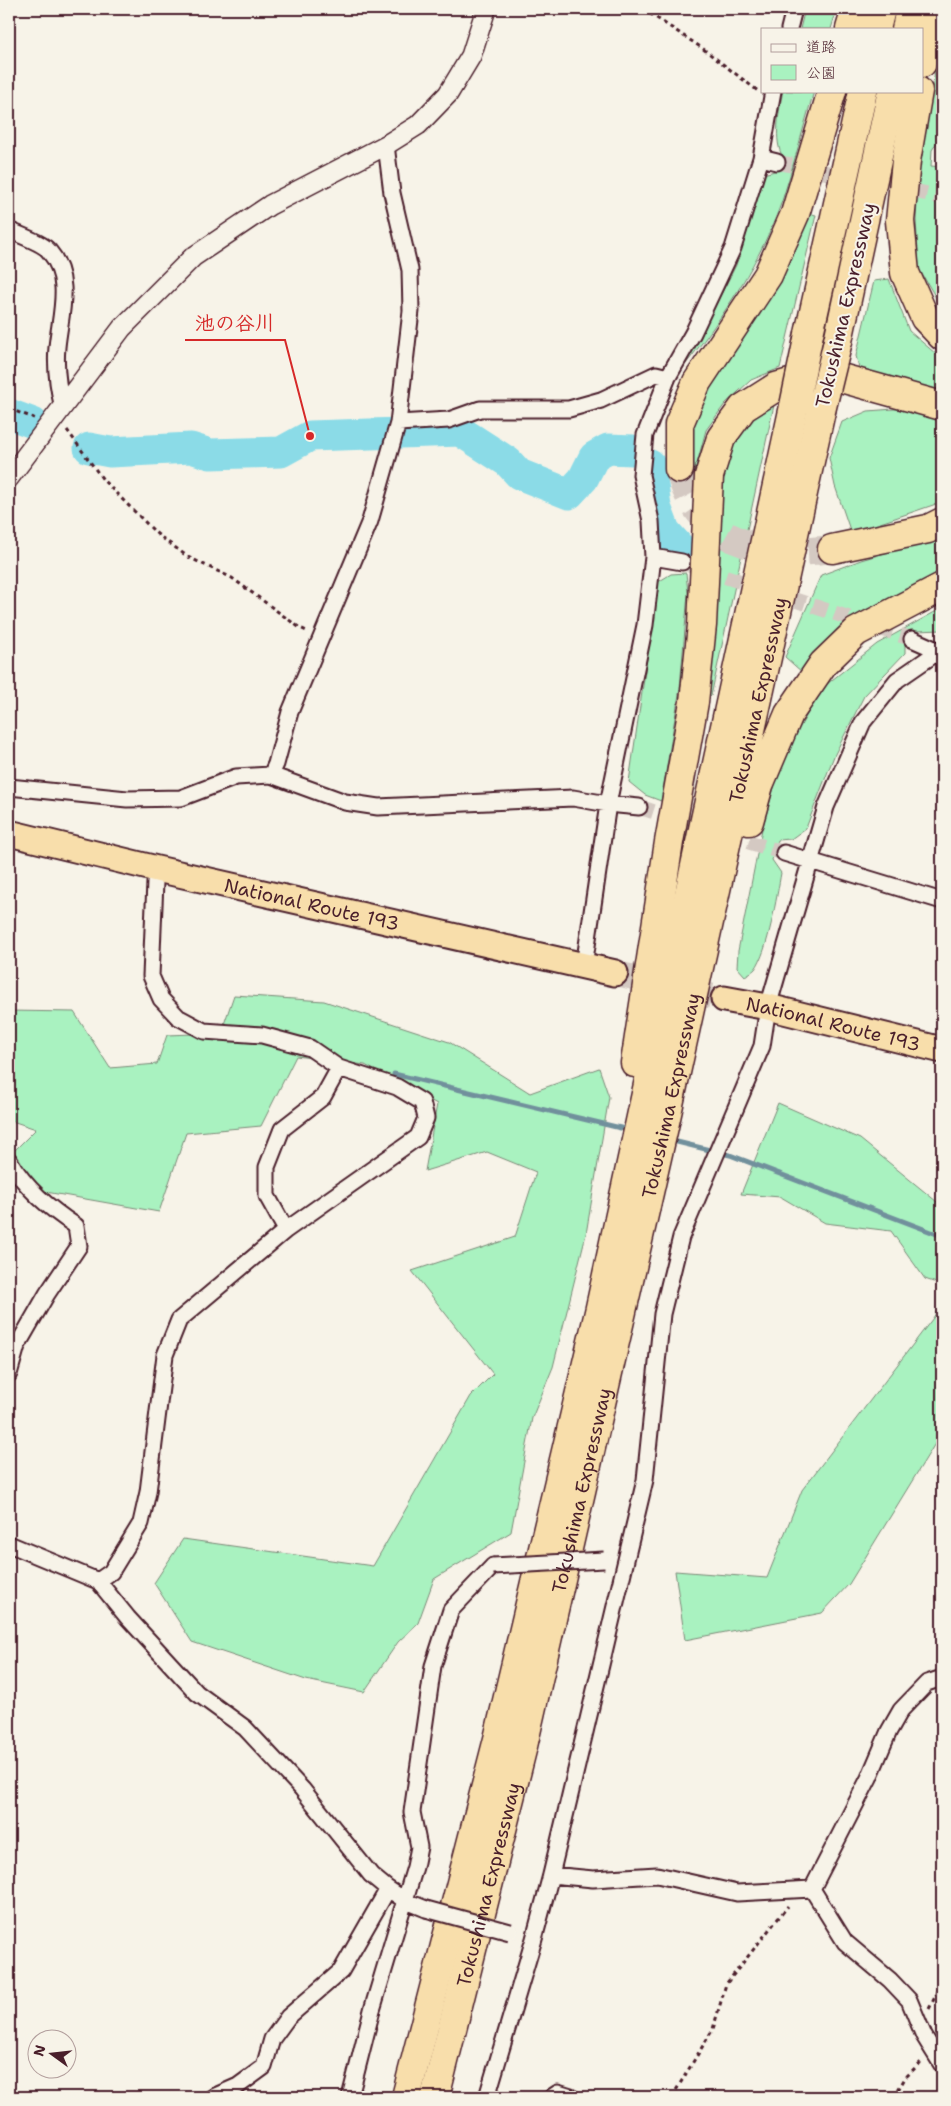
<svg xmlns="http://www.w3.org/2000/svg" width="951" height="2106" viewBox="0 0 951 2106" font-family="'Shantell Sans','Klee One',sans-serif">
<rect width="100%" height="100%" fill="#f7f3e8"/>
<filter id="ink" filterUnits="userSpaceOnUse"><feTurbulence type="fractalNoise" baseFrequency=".02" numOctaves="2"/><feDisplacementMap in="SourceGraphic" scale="10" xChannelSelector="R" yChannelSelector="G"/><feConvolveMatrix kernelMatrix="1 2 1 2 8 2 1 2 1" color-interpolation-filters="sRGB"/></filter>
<g filter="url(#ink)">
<!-- green -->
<path fill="#a9f2c0" stroke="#7a8876" d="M805,9H837L831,29H800Z
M942,30V135L932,150L931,166L942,167V308L919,269L916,220L919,166Z
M783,91H814C803,128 794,165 782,201C761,260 724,316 685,365L736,265L763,174L779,170L783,157C773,142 779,109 783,91Z
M804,212L816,215L780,368L751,380L725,404L706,430L695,471L688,452L691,420Z
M889,279L909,331L942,359V396L860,371L856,356L874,281Z
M774,405L711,696L705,694L715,501L728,447L763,406Z
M907,408L942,417V502L851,533L835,486L829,458L842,422L868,411Z
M942,536V573L894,596L841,632L803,673L785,657L821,575L861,560Z
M686,573L688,593L680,688L661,801L645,795L629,782L658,582L671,574Z
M942,608V630L917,631L905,643V653L864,696L834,756L806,828L791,839L778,840L772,860L781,873C777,895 768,952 755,969C752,972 748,974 745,976L737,967L738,951L762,829L783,757L822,688L877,644Z
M234,995L324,1001L449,1042L530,1093L599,1068L609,1097L586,1234L553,1367L532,1418L511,1532L434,1579L418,1623L398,1642L364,1692L306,1680L192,1642L154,1583L183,1539L373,1566L471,1396L493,1374L412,1271L515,1237L536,1172L487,1152L425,1171L437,1104L365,1065L296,1056L261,1126L186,1133L159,1212L29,1189L13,1152L36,1129L9,1120V1011L74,1012L110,1068L157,1064L167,1035L221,1033Z
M778,1103L860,1139L942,1206V1285L925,1279L891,1231L825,1223L781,1197L741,1194Z
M942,1303V1442H936L849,1584L822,1613L685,1640L675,1571L767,1578L802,1490L933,1318Z"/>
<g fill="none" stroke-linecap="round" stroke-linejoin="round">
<!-- stream -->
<path stroke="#71909c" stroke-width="5" d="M394,1074L629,1130
M669,1140L730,1155L942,1236"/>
<!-- river -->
<path stroke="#8bdbe7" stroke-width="31" d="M9,414L33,423
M89,448L110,452L191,448L210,454L281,452L310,436L460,431L508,462L519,474L569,494L583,479L594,457L608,449L633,450
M650,465L656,507L665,531L682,550"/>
<!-- minor-tunnel -->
<path stroke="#d4c9c2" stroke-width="15" stroke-dasharray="15 8" stroke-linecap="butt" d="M777,162L942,197
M682,562L912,639
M639,807L784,853"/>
<!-- trunk-tunnel -->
<path stroke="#d4c9c2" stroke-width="25" stroke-dasharray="25 12" stroke-linecap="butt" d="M615,973L724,999"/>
<!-- motorway-tunnel -->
<path stroke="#d4c9c2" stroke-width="28" stroke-dasharray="28 14" stroke-linecap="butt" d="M679,469C697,544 765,558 832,549"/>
<!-- minor casing -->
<g stroke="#4a1f2b" stroke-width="19">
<path id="minor" d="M789,29L794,9
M761,158L777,162
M9,230C19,235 43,243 49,251C73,279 60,315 57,347C55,368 58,388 63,408
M398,423L449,420L480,409H569L601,400L656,374L668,377
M653,557L682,562
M912,639L939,651
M271,775L276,764L290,712L370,521L398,423L411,311L410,270L392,193L386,145
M9,787L127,799L181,798L236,777L271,775L345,802L378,807L573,798L608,804L639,807
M784,853L942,901
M157,869L155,882L151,976L161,999L178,1017L204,1031L262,1035L310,1048L339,1068L323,1097L282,1129L267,1167V1196L286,1230
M584,966L608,804L645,625L653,557L651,521L641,475L645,435L668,377L693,333L733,248L761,158L773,91
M9,1160C26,1189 49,1208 76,1226L79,1246L47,1294L17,1346L9,1374
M9,1544L98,1581L128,1618L197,1693L245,1728L302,1789L371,1875L388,1889L406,1901L426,1909
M98,1581L111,1572L141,1523L148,1492L165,1355L179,1320L286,1230L418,1137L426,1118L422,1102L397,1087L339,1068
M551,1875L593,1879L657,1875L737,1893L812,1889
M812,1889L869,1778L889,1731L901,1710L927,1683L942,1678
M812,1889L845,1942L890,1980L909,2000L924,2036L942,2065
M213,2097L238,2086L264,2067L272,2039L288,2017L341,1971L388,1889
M350,2097L372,2010L415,1867L419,1847L412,1812L433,1666L451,1610L493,1566
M487,2097L534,1939L551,1875L645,1480L662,1314L681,1237L762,1046L768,1007L826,807L863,722L897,680L942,649
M552,2097L558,2093L571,2097"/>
</g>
<!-- tertiary casing -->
<g stroke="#4a1f2b" stroke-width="22">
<path id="tertiary" d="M9,478L122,328L193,257L270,205L386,145L418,125L448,94L471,56L486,9"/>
</g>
<!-- trunk casing -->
<g stroke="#4a1f2b" stroke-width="29">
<g id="trunk">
<path id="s1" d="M9,833L157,869L615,973"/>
<path id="s2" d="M724,999L768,1007L942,1050"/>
</g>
</g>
<!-- motorway casing -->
<g stroke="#4a1f2b" stroke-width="31">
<g id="motorway">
<path d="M850,29L856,9"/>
<path d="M876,29L881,9"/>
<path d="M906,29L910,9"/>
<path d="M922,63L931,9"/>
<path d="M918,91L906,161L900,221L905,273L925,318L942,336"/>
<path d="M809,334L863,91"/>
<path d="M838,341L892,91"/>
<path d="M679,469V424L697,382L768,275L795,214L832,91"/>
<path d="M832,549L928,529L942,522"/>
<path d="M749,821L759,785L789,714L823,664L856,632L942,587"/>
<path d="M635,1063L669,842L694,702L702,625L709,476L721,438L743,408L776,387L811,377L841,378L942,406"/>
<path d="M406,2097L498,1739L599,1312L794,406"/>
<path id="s3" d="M435,2097L523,1746L666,1118L821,411"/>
</g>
</g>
<!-- path -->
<path stroke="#4a1f2b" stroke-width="3" stroke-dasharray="4 4" stroke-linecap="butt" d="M643,9L702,48L758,91
M9,409L34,418
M67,430L104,481L157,534L188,557L232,578L300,628L309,632
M929,2009L936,1995L942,1962
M672,2097L713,2029L726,1984L788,1906
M894,2097L905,2078L922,2061"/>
<!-- minor -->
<use href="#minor" stroke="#f7f3e8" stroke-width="15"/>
<!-- tertiary -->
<use href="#tertiary" stroke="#f7f3e8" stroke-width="19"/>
<!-- trunk -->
<use href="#trunk" stroke="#f8deab" stroke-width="25"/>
<!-- motorway -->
<use href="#motorway" stroke="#f8deab" stroke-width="28"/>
<!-- minor-bridge casing -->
<g stroke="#4a1f2b" stroke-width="19" stroke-linecap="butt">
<path id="minor-bridge" d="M493,1566L604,1560
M426,1909L510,1932"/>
</g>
<!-- motorway-bridge casing -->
<g stroke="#4a1f2b" stroke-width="31" stroke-linecap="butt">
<path id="motorway-bridge" d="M794,406L809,334
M821,411L838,341"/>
</g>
<!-- minor-bridge -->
<use href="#minor-bridge" stroke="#f7f3e8" stroke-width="15"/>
<!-- motorway-bridge -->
<use href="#motorway-bridge" stroke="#f8deab" stroke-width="28"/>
</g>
</g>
<g text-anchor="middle" stroke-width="4" stroke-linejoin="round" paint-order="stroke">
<!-- street labels -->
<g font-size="19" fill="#4a1f2b" stroke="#f7f3e8">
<text transform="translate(845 305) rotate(-77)" y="7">Tokushima Expressway</text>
<text dy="7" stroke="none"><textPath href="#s3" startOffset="1434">Tokushima Expressway</textPath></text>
<text dy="7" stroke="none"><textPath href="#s1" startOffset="311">National Route 193</textPath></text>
<text dy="7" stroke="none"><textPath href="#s2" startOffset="112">National Route 193</textPath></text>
<text dy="7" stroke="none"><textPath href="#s3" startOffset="1029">Tokushima Expressway</textPath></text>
<text dy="7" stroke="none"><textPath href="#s3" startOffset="624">Tokushima Expressway</textPath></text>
<text dy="7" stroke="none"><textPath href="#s3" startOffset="219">Tokushima Expressway</textPath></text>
</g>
</g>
<!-- callouts -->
<path fill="none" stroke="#d62828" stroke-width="2" d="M310 436L285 340H185"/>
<circle fill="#d62828" stroke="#f7f3e8" stroke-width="2" cx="310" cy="436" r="5"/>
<g font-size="20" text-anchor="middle" font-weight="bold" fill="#d62828" stroke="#f7f3e8" stroke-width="4" stroke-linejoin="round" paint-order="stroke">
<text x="235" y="330">池の谷川</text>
</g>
<!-- margin -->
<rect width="951" height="2106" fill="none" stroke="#f7f3e8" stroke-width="30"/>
<rect x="15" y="15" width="921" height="2076" fill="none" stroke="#4a1f2b" stroke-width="2" filter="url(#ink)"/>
<!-- legend -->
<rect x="761" y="28" width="162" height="65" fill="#f7f3e8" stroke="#b29e9c"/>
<rect x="771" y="44" width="25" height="8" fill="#f7f3e8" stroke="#b29e9c"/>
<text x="806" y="52" font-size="15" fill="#4a1f2b">道路</text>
<rect x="771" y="65" width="25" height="15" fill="#a9f2c0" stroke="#b29e9c"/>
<text x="806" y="78" font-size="15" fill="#4a1f2b">公園</text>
<!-- north arrow -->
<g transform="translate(52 2054) rotate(285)"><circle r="24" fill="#f7f3e8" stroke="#b29e9c"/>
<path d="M0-4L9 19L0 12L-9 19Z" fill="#4a1f2b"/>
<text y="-8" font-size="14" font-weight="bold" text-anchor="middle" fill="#4a1f2b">N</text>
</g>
</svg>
